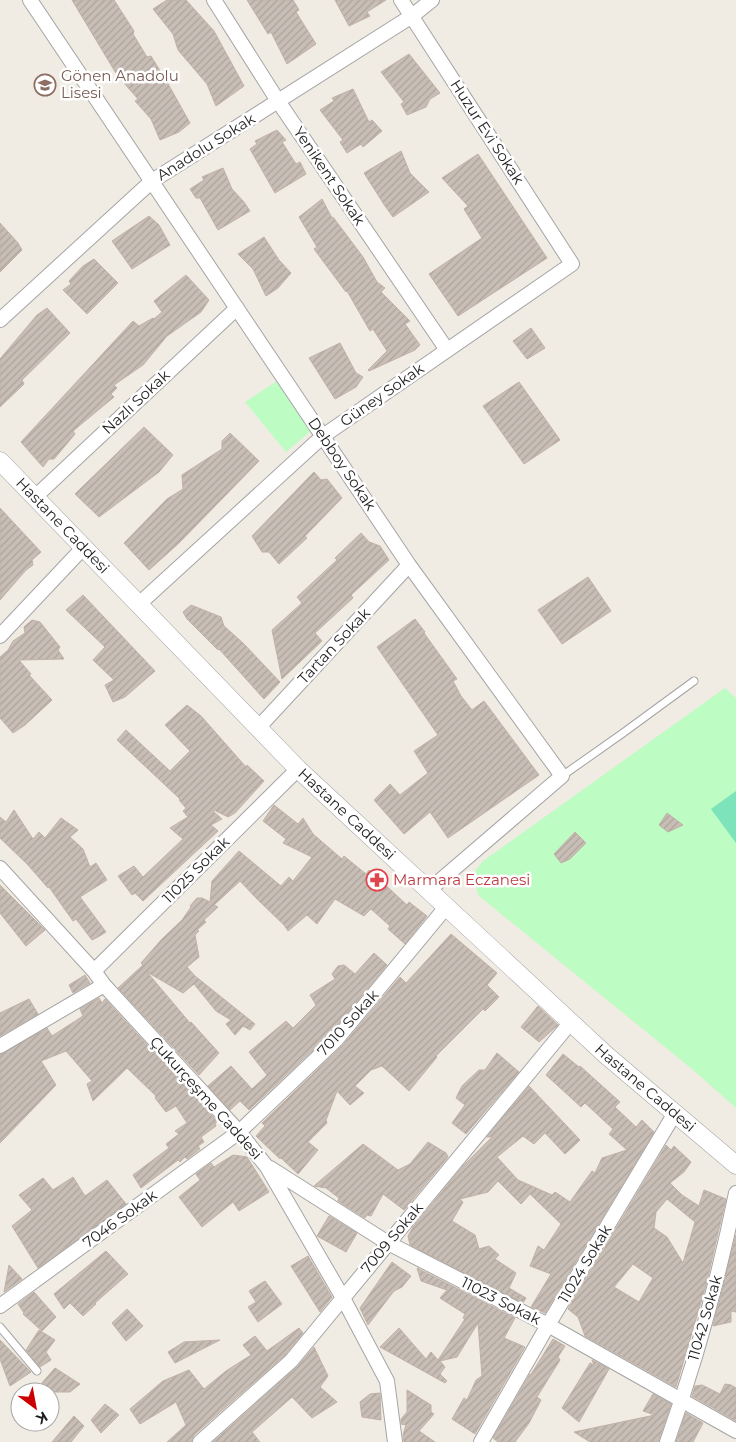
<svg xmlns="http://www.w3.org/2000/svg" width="736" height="1442" viewBox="0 0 736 1442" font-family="Montserrat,sans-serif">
<defs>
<pattern id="building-hatch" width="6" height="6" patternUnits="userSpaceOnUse" patternTransform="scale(1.25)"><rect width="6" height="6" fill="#c8beb6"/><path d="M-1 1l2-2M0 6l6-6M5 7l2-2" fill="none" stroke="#aba39c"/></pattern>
</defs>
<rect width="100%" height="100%" fill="#f0ebe3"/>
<!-- park -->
<path fill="#bdfcc2" d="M280,379L311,431L286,452L245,402Z
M725,688L736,698V1108L692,1069L479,896L472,875L483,861Z"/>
<!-- pitch -->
<path fill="#7ce3bb" d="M736,791V843L711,809Z"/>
<!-- building -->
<path fill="url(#building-hatch)" stroke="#c2b1a5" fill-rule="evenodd" d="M72,0H114L134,31L133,34L147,57L151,56L167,82L190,123L179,132L160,140L151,119L135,101L138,99L117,75Z
M167,0H186L214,31L244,86L216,106L207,84L178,50L173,34L153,9Z
M247,0H293L299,10L296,12L316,44L287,64L271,32L268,34Z
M335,0H386L367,12L370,16L349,26Z
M409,54L440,93L430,99L426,107L407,115L401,104L404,102L381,72Z
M353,89L369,122L372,120L382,131L363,147L361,144L347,153L340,142L343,140L320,110L334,101L332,98Z
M277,130L286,140L282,142L296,164L300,162L306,174L275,193L250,149L257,144L255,141Z
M401,151L410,173L429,192L393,217L385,206L364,173Z
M478,154L547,258L458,316L429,274L482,238L464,209L468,206L442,178Z
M223,168L232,189L244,202L250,211L218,230L200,198H196L190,189L204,180L202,177Z
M322,199L332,218L333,217L363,257L377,282L385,288L381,292L410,321L405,324L420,345L415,350L369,371L368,370L387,351L373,329L370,331L347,291L346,292L314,249L317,247L299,217Z
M149,216L159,225L170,245L132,269L112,241Z
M0,223L18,243L22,250L0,272Z
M264,237L279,260L291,273L278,288L266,296L253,269L238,254Z
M94,259L118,283L87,314L63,290L71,284L69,281L83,266Z
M186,275L209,300L201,312L167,336L143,365L114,385L117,388L111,394L114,397L73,431L75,434L54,459H49L43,467L21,442L133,321L139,326L153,318L154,319L162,312L154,301Z
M47,308L70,333L22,380L24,384L0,407V359L37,315Z
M531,328L545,348L527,359L513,341Z
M340,343L356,373L363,377L356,387L335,399L309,358Z
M519,382L560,440L524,464L483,406Z
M144,427L173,455L159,472L99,517L75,494Z
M230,433L259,461L179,543L149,570L124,543L167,499L183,489L182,475L222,449V441Z
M314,472L321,480L327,479L342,498L305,536L307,538L279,564L269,552H262L252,536Z
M0,508L41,552L32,560L33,565L26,570L0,600Z
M361,533L369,542L380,546L389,560L351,595L353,598L315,633L322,641L282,679L272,630L302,603L297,597L337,560L335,558Z
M588,577L611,611L562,644L538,610Z
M83,595L155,671L125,697L113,702L105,685L114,680L93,660L105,647L66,610Z
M191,605L221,617L224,626L243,643L280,682L264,699L219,649L218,650L187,619L183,612Z
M415,619L425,632L424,633L457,679L453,681L461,696L472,710L484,701L539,775L448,838L430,812L404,834L374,800L390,784L400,795L428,773L414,751L438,735L377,647Z
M32,620L40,622L60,647L58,650L64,659L19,660L31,674L29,675L52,700L25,725L13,733L0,718V657L8,650L13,641L25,633L24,627Z
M187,705L201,716L246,767L247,765L264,781L235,813L228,817L214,810L213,811L222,819L211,825L218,831L143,901L135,893L132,895L118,876L134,866L143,877L183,839L170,828L188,817L183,811L186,808L179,800L180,799L117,740L126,730L170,771L190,751L165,725Z
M274,805L298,824L303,818L313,834L342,859L344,856L366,874L369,870L407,905L409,902L427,916L405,944L388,929L390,926L371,909L364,916L335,899L317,924L307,915L288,931L284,925L257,899L240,881L214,905L218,907L204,920L206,922L197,930L199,931L195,935L199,957L187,967L195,976L255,1024L250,1030L243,1026L235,1035L226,1024L231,1020L216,1011L194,984L183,993L147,972L190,1023L191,1022L219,1053L199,1075L118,988L143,965L141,963L162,939L182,920L191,907L190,906L197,898H202L210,902L212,881L239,851L281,886L289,877L293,881L312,857L283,843L286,839L263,821Z
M14,810L33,839L39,832L45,838L61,818L78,830L70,837L83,849L90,867L96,863L107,880L80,897L106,932L98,937L92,940L76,919L73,921L49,887L48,888L28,865L0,838V817L6,822Z
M667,813L683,825L668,832L659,825Z
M575,832L586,843L570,859L561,863L554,854Z
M0,885L45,930L26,946L0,913Z
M451,934L497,973L487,985L499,997L485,1011L483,1009L436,1056L437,1057L409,1091L382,1066L371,1070L355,1086L364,1093L350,1105L337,1091L326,1120L327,1123L308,1142L318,1150L298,1174L281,1158L280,1159L256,1136L265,1126L262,1123L342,1046L400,977L406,983Z
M374,953L387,965L330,1034L249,1110L240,1101L230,1110L208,1086L231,1066L252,1089L267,1075L249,1052L286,1021L293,1028L316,1005L310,995L335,979L332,974L338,966L344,965L355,974Z
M85,975L90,983L73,993L69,985Z
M99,998L102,1003L105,999L217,1121L215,1124L216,1126L201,1137L204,1142L198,1146L200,1149L187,1159L185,1157L180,1162L178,1160L141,1188L133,1175L169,1148L166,1144L179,1134L175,1131L187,1123L176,1106L166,1112L155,1098L156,1096L127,1068L93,1101L87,1084L92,1081L66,1051L41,1061L56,1085L0,1143V1055L47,1028L52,1036L83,1016L80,1009Z
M29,999L38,1014L0,1036V1013Z
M538,1006L558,1025L539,1042L521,1027Z
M497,1053L519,1072L466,1134L452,1123L465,1105L456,1098L462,1086L479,1070H485Z
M563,1054L579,1067L580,1066L620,1102L615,1107L636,1127L642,1120L654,1132L545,1313L531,1307L551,1274L530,1266L538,1246L544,1250L561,1224L530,1194L521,1204L498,1181L488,1192L460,1199L463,1202L452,1221L475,1235L479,1249L489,1246L499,1255L495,1259L516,1273L509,1288L526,1298L523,1303L410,1245L408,1236L413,1227L464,1165L492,1137H487L529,1086L580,1140L565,1154L545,1133L534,1144L523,1136L497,1157L518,1180L552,1195L555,1192L570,1202L592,1171L595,1173L602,1158L627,1150L609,1134L613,1129L585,1103L581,1107L546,1075Z
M428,1142L446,1153L448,1157L404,1210L383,1194L371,1216L367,1215L365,1218L338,1201L339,1198L326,1188L314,1186L363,1144L398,1170L410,1164Z
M666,1145L671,1150L674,1146L691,1162L684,1172L670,1183L682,1195L699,1206L704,1190L726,1199L706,1285L676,1387L585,1336L578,1317L568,1309ZM667,1199L695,1222L683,1263L667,1237L654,1228L656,1212ZM633,1264L653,1278L639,1302L614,1287Z
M233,1155L247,1157L269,1192L239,1211L233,1202L202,1227L179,1197L200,1180L196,1174L211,1163L214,1167Z
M73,1177L85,1196L107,1180L126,1204L38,1268L12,1226L32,1210L19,1195L43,1178L53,1190Z
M329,1216L357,1233L346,1252L317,1236Z
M736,1235V1312L731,1311V1322L713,1326Z
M106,1251L128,1274L95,1303L96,1304L83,1316L70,1303L64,1309L54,1294Z
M308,1256L332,1297L320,1312L291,1266Z
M392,1262L411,1276L402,1287L394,1291L368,1325L360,1308Z
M9,1265L22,1279L4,1292Z
M417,1268L515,1318L504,1338L525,1347L475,1434L452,1419L464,1398L467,1400L476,1380L482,1376L478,1323L457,1357L440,1361L445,1367L440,1374L447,1381L445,1383L380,1347L399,1328L426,1359L431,1352L438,1360L465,1319L463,1318L465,1314L440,1298L447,1290L421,1281Z
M265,1281L282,1304L258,1322L248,1307L256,1302L249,1291Z
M34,1292L56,1317L42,1331L23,1314L24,1313L18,1304Z
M127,1309L143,1326L126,1341L112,1323Z
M299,1328L303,1333L285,1355L194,1435L191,1442H167L186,1425L176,1402L140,1424L130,1409L163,1381L189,1370L204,1389L226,1371L251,1355L243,1345L255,1336L267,1351Z
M39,1330L55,1340L46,1352L51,1360L40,1367L26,1350Z
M553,1339L565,1346L558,1357L560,1360L537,1397L541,1400L529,1423L515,1442H498L493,1438L530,1374V1376Z
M0,1340L31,1372L10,1386L0,1359Z
M220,1340L175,1363L168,1352L184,1342Z
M314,1347L328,1376L320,1387L337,1402L312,1418L292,1397L252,1432L260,1442H213L297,1367Z
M592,1360L609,1369L579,1422L562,1408L590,1363L594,1365Z
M55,1368L80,1384L70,1392H34Z
M725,1384L731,1385L736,1388V1421L692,1396L695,1386L702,1385L720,1394Z
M407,1390L431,1405V1412L434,1414L419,1431L435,1442H404L403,1435L406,1425L401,1424V1419L407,1412Z
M380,1393L381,1420L362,1417L360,1402L370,1394Z
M653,1394L671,1404L658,1442H590L574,1432L655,1415L643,1411Z
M105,1404L119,1415L101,1433L91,1420Z
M686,1413L703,1423L693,1442H676Z
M74,1416L84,1426L71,1442H52Z"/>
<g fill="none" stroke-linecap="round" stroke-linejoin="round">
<!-- service casing -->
<g stroke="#a5a5a5" stroke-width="9">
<path id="service" d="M562,776L623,733L694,681
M0,1327L37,1371"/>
</g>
<!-- minor casing -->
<g stroke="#a5a5a5" stroke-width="16">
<path id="minor" d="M30,0L409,565L562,776L428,891
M214,0L278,101L447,350
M0,320L152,181L412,16L432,0
M35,497L237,308
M139,604L323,436L572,264L401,0
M0,636L83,548
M258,728L409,565
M0,868L94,971L104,985L239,1132L267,1167L343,1298L387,1381L395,1442
M94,971L298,769
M0,1046L104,985
M270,1168L388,1243L548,1325L736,1431
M0,1306L239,1132L336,1040L447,906
M200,1442L291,1361L571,1022
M481,1442L548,1325L675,1113
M667,1442C696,1361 719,1277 736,1193"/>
</g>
<!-- tertiary casing -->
<g stroke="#a5a5a5" stroke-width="19">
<g id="tertiary">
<path id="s1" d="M0,461L298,769L606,1055L736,1165"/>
</g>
</g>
<!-- service -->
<use href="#service" stroke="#fff" stroke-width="7"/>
<!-- minor -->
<use href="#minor" stroke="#fff" stroke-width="14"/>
<!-- tertiary -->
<use href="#tertiary" stroke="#fff" stroke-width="18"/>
</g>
<!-- icons -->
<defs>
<g id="school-ring" transform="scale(1.125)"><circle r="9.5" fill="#fff" stroke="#8d6e63" stroke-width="1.5"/><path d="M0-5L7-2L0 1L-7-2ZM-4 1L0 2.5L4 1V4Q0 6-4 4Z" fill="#8d6e63"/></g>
<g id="pharmacy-ring" transform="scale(1.125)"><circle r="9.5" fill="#fff" stroke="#e0444e" stroke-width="1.5"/><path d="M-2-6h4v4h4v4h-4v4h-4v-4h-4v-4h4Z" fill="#e0444e"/></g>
</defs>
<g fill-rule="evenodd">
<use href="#school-ring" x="45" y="85"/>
<use href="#pharmacy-ring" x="377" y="880"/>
</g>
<g text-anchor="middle" stroke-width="5" stroke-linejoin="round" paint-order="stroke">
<!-- education labels -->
<g font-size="15" fill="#785e54" stroke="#fff" text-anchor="start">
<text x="61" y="81">Gönen Anadolu<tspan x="61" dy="17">Lisesi</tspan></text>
</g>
<!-- street labels -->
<g font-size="15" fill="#1e1e1e" stroke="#fff">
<text transform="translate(487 132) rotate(57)" y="5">Huzur Evi Sokak</text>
<text transform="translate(206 147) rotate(-32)" y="5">Anadolu Sokak</text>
<text transform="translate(329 176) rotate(56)" y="5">Yenikent Sokak</text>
<text transform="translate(382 395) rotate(-35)" y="5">Güney Sokak</text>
<text transform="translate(136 402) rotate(-43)" y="5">Nazlı Sokak</text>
<text transform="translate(342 464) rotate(56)" y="5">Debboy Sokak</text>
<text dy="5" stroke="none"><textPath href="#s1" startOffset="90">Hastane Caddesi</textPath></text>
<text transform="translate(334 646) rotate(-47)" y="5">Tartan Sokak</text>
<text dy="5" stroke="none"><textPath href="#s1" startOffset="495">Hastane Caddesi</textPath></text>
<text transform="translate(196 870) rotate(-45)" y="5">11025 Sokak</text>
<text transform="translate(348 1023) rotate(-48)" y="5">7010 Sokak</text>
<text dy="5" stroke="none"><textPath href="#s1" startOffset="900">Hastane Caddesi</textPath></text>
<text transform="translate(206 1098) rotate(48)" y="5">Çukurçeşme Caddesi</text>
<text transform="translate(120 1219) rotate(-36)" y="5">7046 Sokak</text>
<text transform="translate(392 1238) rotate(-50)" y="5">7009 Sokak</text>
<text transform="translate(585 1264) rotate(-59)" y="5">11024 Sokak</text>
<text transform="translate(501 1301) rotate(27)" y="5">11023 Sokak</text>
<text transform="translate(705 1318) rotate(-74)" y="5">11042 Sokak</text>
</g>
<!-- health labels -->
<g font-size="15" fill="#be3a42" stroke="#fff" text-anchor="start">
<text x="393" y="885">Marmara Eczanesi</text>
</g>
</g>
<!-- north arrow -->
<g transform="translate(35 1407) rotate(148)"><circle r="24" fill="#ffffff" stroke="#a5a5a5"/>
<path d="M0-4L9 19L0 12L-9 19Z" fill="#cc0001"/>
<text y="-8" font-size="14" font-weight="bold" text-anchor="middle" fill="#1e1e1e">K</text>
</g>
</svg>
